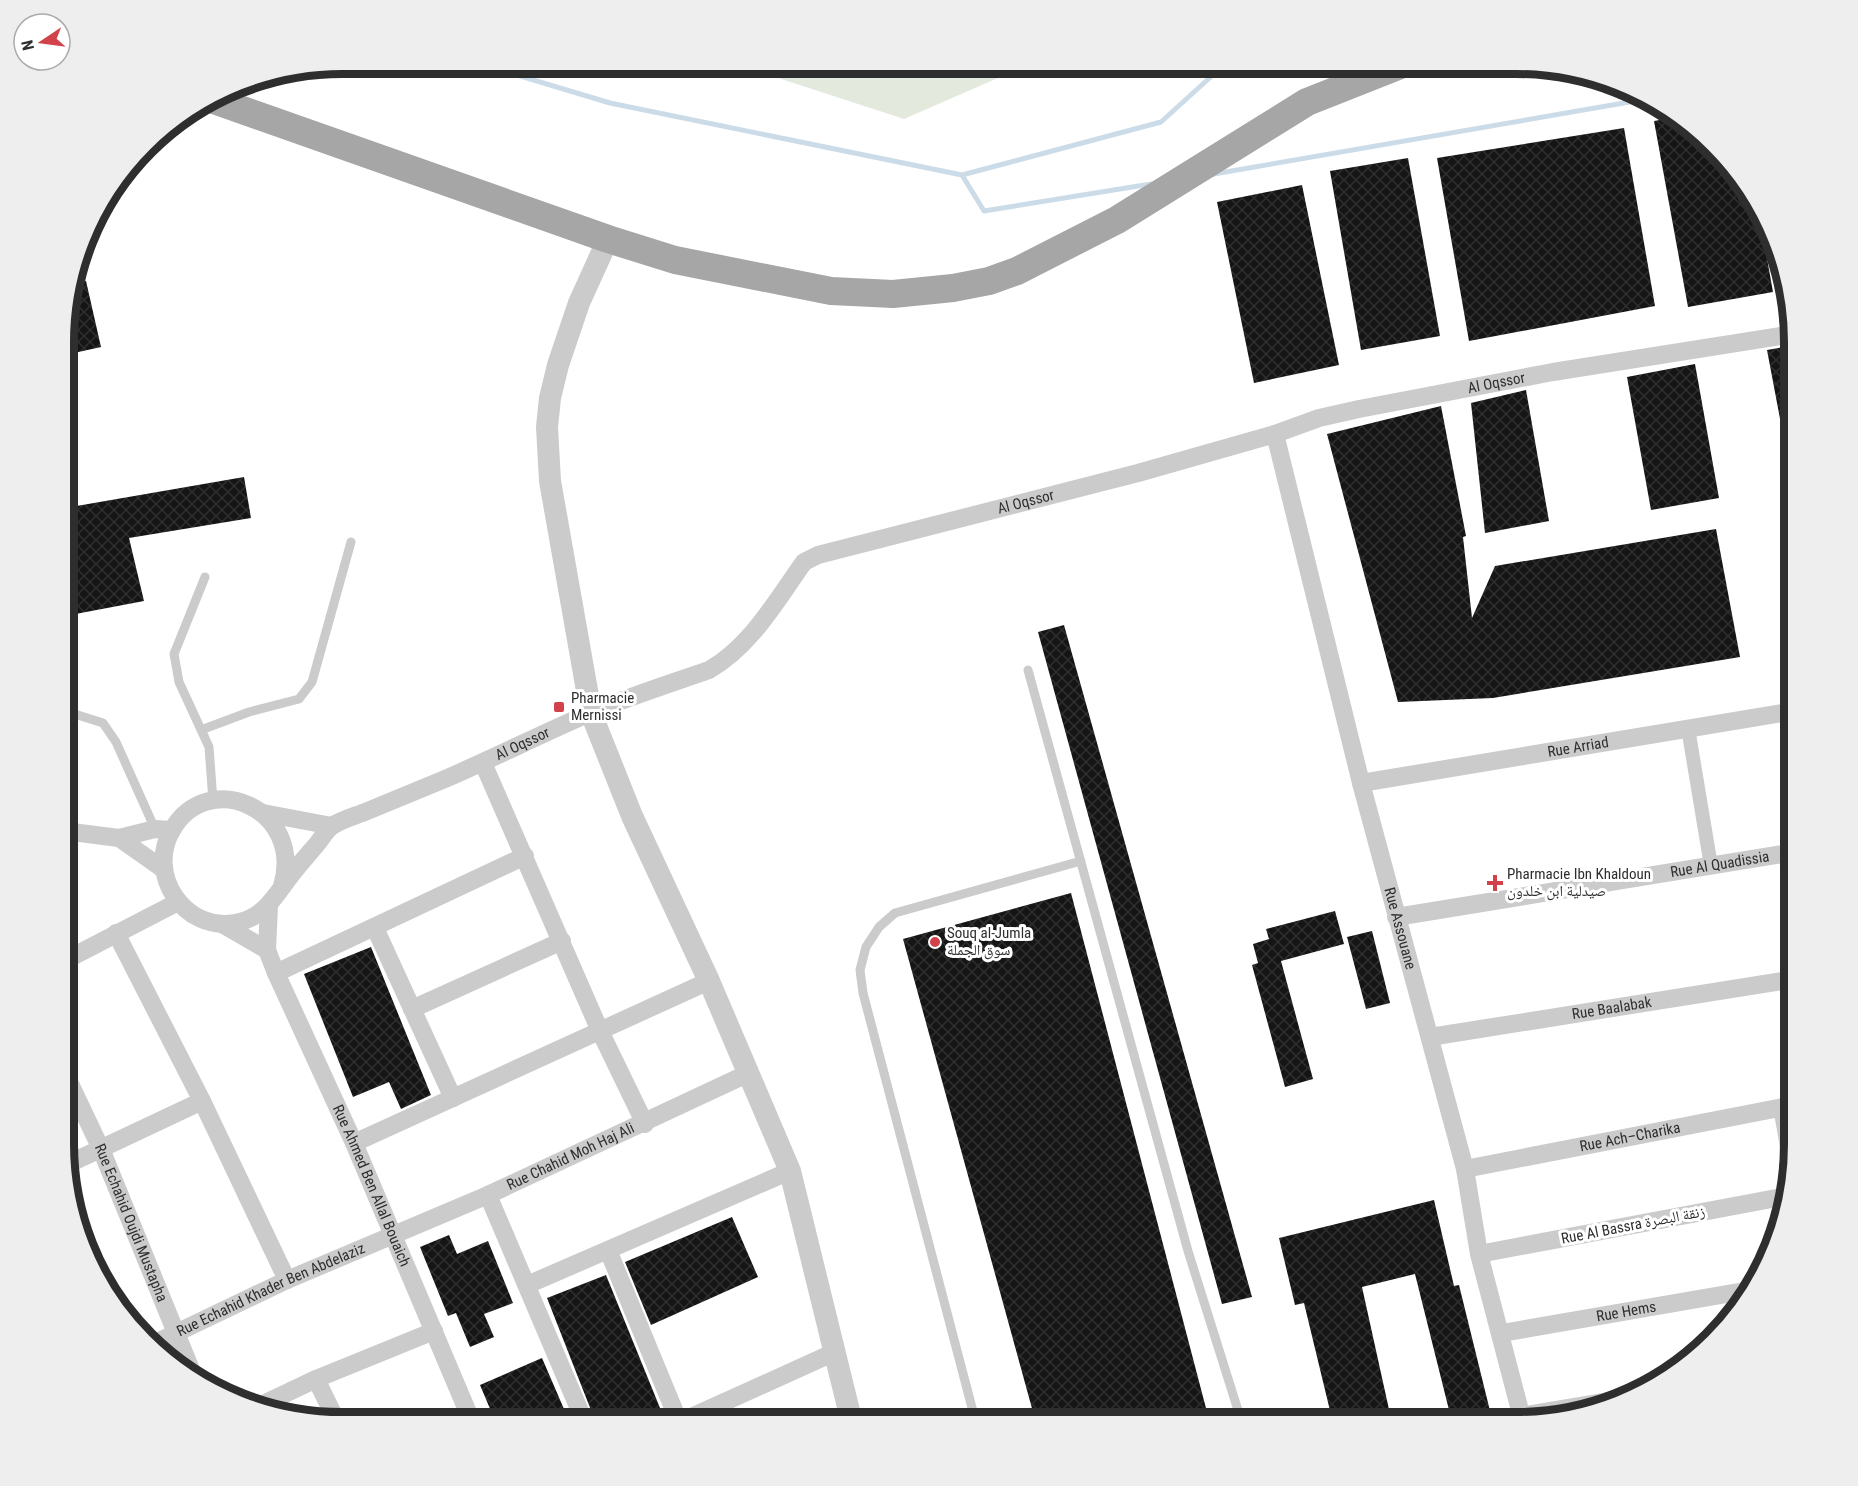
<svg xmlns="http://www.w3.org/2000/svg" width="1858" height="1486" viewBox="0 0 1858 1486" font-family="'Roboto Condensed','Noto Naskh Arabic',sans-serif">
<defs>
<pattern id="building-cross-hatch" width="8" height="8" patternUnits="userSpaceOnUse" patternTransform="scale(1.5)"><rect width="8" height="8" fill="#151515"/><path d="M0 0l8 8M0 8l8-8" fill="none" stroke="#2f2f2f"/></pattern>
</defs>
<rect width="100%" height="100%" fill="#fff"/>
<!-- green -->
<path fill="#e3eadd" d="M732,63H1026L1014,71L904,119Z"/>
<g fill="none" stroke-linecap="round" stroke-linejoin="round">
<!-- stream -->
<path stroke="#cbdce8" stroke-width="5" d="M477,63L610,103L962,175L984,211L1151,184
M1214,174L1647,99
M962,175L1161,122L1226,63"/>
</g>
<!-- building -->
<path fill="url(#building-cross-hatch)" d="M1676,117L1700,132L1758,208L1773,292L1688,307L1654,121Z
M1624,128L1655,306L1469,341L1437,158Z
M1408,158L1440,336L1361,350L1330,171Z
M1302,185L1339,365L1254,383L1217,202Z
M86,281L101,347L65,355V305L72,284Z
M1795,345V461H1788L1767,350Z
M1695,364L1719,498L1651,510L1627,377Z
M1526,390L1549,521L1485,533L1471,403Z
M1441,406L1466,536L1463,537L1472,618L1495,566L1716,529L1740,657L1493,698L1398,702L1327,434Z
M244,477L251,518L129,538L144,601L65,616V508Z
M1064,625L1252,1297L1222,1304L1038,632Z
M1071,893L1207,1412L1166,1423H1036L903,939Z
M1335,911L1344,944L1281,961L1313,1079L1285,1087L1252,965L1258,963L1253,944L1269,939L1266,929Z
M1372,931L1390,1003L1366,1009L1347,937Z
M371,947L431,1095L401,1109L389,1082L353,1097L304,974Z
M1434,1200L1454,1286L1459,1285L1493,1423H1418L1417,1418L1449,1410L1415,1274L1362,1287L1392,1423H1333L1304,1303L1295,1305L1279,1238Z
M732,1217L758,1277L651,1325L625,1262Z
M449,1235L457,1254L488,1241L513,1303L484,1314L494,1337L470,1347L456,1313L448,1316L420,1247Z
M606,1275L660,1408L623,1423H596L547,1298Z
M542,1358L570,1423H496L480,1385Z"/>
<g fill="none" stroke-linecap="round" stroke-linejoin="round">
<!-- service -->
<path stroke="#cbcbcb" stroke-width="9" d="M205,577L174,654L179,682L209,747L213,801
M1028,670L1188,1251L1242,1423
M65,711L103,723L116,742L155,829
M201,730L249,712L299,699L312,682L351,542
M976,1423L863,993L860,970L866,947L879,927L895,913L1081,861"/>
<!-- pedestrian -->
<path stroke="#cbcbcb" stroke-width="14" d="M1688,728L1711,866"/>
<!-- minor -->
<g stroke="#cbcbcb" stroke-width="18">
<path id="s1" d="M1275,434L1361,783L1465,1169L1479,1254L1523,1422"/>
<path d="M483,763L600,1031L645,1124"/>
<path id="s2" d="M1361,783L1795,711"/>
<path d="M263,813L332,826"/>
<path d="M64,831L119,838L155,829L172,830"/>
<path d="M119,838L163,869"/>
<path id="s3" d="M282,886C305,809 208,767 172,830C146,874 184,932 235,923C259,919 270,904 283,886C293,871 306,857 317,844C322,838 326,830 332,826C341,820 355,816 365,812C392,801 418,790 445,779C494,758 541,734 590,713C628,697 669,684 709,670C751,646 776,601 804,562L818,555L1138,473L1275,434L1319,418L1359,409L1553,372L1793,334"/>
<path id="s4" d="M269,906L267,950L276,973L354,1143L472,1422"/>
<path id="s5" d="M1396,917L1795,852"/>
<path d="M222,924L267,950"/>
<path d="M375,928L453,1098"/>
<path d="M116,933L202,1101L287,1280"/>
<path d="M64,961L178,902"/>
<path d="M276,973L525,856"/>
<path d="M412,1009L562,941"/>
<path id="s6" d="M1430,1037L1795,979"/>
<path id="s7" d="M64,1071L101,1149L194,1377"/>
<path d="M1782,1107L1793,1170"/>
<path d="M354,1143L709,981"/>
<path d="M64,1166L202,1101"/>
<path id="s8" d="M1465,1169L1794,1105"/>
<path d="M488,1195L585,1423"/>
<path d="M608,1250L679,1422"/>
<path d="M1479,1254L1787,1196"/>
<path d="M527,1285L790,1171"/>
<path id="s9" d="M1502,1333L1750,1290"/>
<path id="s10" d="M151,1345L287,1280L488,1195L749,1073"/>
<path d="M316,1379L337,1422"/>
<path d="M257,1407L316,1379L434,1331"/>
<path d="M1521,1416L1628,1398"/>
<path d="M678,1423L835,1352"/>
</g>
<!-- tertiary -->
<path stroke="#cbcbcb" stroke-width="22" d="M608,239L579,303L558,365L550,398L547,427L550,481L591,713L632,816L709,981L790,1171L852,1423"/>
<!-- primary -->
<path stroke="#a6a6a6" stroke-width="28" d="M214,100L608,239L675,260L831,291L893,294L953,288L989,281L1017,271L1117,220L1307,102L1403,64"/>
</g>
<!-- markers -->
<g fill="#d2424b" stroke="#fff" stroke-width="2">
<rect x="553" y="701" width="12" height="12" rx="3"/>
<path d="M1492 874h6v6h6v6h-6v6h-6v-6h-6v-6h6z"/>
<circle cx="935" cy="942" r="6"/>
</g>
<g text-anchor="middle" stroke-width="6" stroke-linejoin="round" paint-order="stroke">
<!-- street labels -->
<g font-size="15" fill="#2e2e2e" stroke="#fff">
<text dy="5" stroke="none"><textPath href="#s3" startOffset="1734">Al Oqssor</textPath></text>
<text dy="5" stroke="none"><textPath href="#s3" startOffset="1248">Al Oqssor</textPath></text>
<text dy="5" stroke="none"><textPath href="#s3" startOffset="672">Al Oqssor</textPath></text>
<text dy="5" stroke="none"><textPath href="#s2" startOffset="220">Rue Arriad</textPath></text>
<text dy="5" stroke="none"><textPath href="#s5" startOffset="328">Rue Al Quadissia</textPath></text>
<text dy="5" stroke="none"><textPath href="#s1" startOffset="510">Rue Assouane</textPath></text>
<text dy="5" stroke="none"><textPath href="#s6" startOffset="184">Rue Baalabak</textPath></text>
<text dy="5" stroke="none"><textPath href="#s8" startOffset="168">Rue Ach–Charika</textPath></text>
<text dy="5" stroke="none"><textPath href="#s10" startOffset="460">Rue Chahid Moh Haj Ali</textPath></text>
<text dy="5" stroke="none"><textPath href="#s4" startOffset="302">Rue Ahmed Ben Allal Bouaich</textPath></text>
<text dy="5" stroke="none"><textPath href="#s7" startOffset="166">Rue Echahid Oujdi Mustapha</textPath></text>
<text transform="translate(1633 1225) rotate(-11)" y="5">Rue Al Bassra زنقة البصرة</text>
<text dy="5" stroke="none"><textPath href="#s10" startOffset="132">Rue Echahid Khader Ben Abdelaziz</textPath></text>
<text dy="5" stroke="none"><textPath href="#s9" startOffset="126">Rue Hems</textPath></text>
</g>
<!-- poi labels -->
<g font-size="15" fill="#2e2e2e" stroke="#fff" text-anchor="start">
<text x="571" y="703">Pharmacie<tspan x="571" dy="17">Mernissi</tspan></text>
<text x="1507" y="879">Pharmacie Ibn Khaldoun<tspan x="1507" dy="17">صيدلية ابن خلدون</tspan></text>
<text x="947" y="938">Souq al-Jumla<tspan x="947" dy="17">سوق الجملة</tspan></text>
</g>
</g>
<!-- crop -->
<path d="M0 0H1858V1486H0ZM342 74H1516A268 268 0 0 1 1784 342V1144A268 268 0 0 1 1516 1412H342A268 268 0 0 1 74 1144V342A268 268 0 0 1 342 74Z" fill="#eee" fill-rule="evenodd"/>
<path fill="none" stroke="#2e2e2e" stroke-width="8" d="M342 74H1516A268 268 0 0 1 1784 342V1144A268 268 0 0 1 1516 1412H342A268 268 0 0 1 74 1144V342A268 268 0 0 1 342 74Z"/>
<!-- north arrow -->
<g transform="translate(42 42) rotate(257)"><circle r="28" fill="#ffffff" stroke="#ababab" stroke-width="1.5"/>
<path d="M0-4.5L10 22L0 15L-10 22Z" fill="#d2424b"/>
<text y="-9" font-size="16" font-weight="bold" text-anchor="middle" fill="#2e2e2e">N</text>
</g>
</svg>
